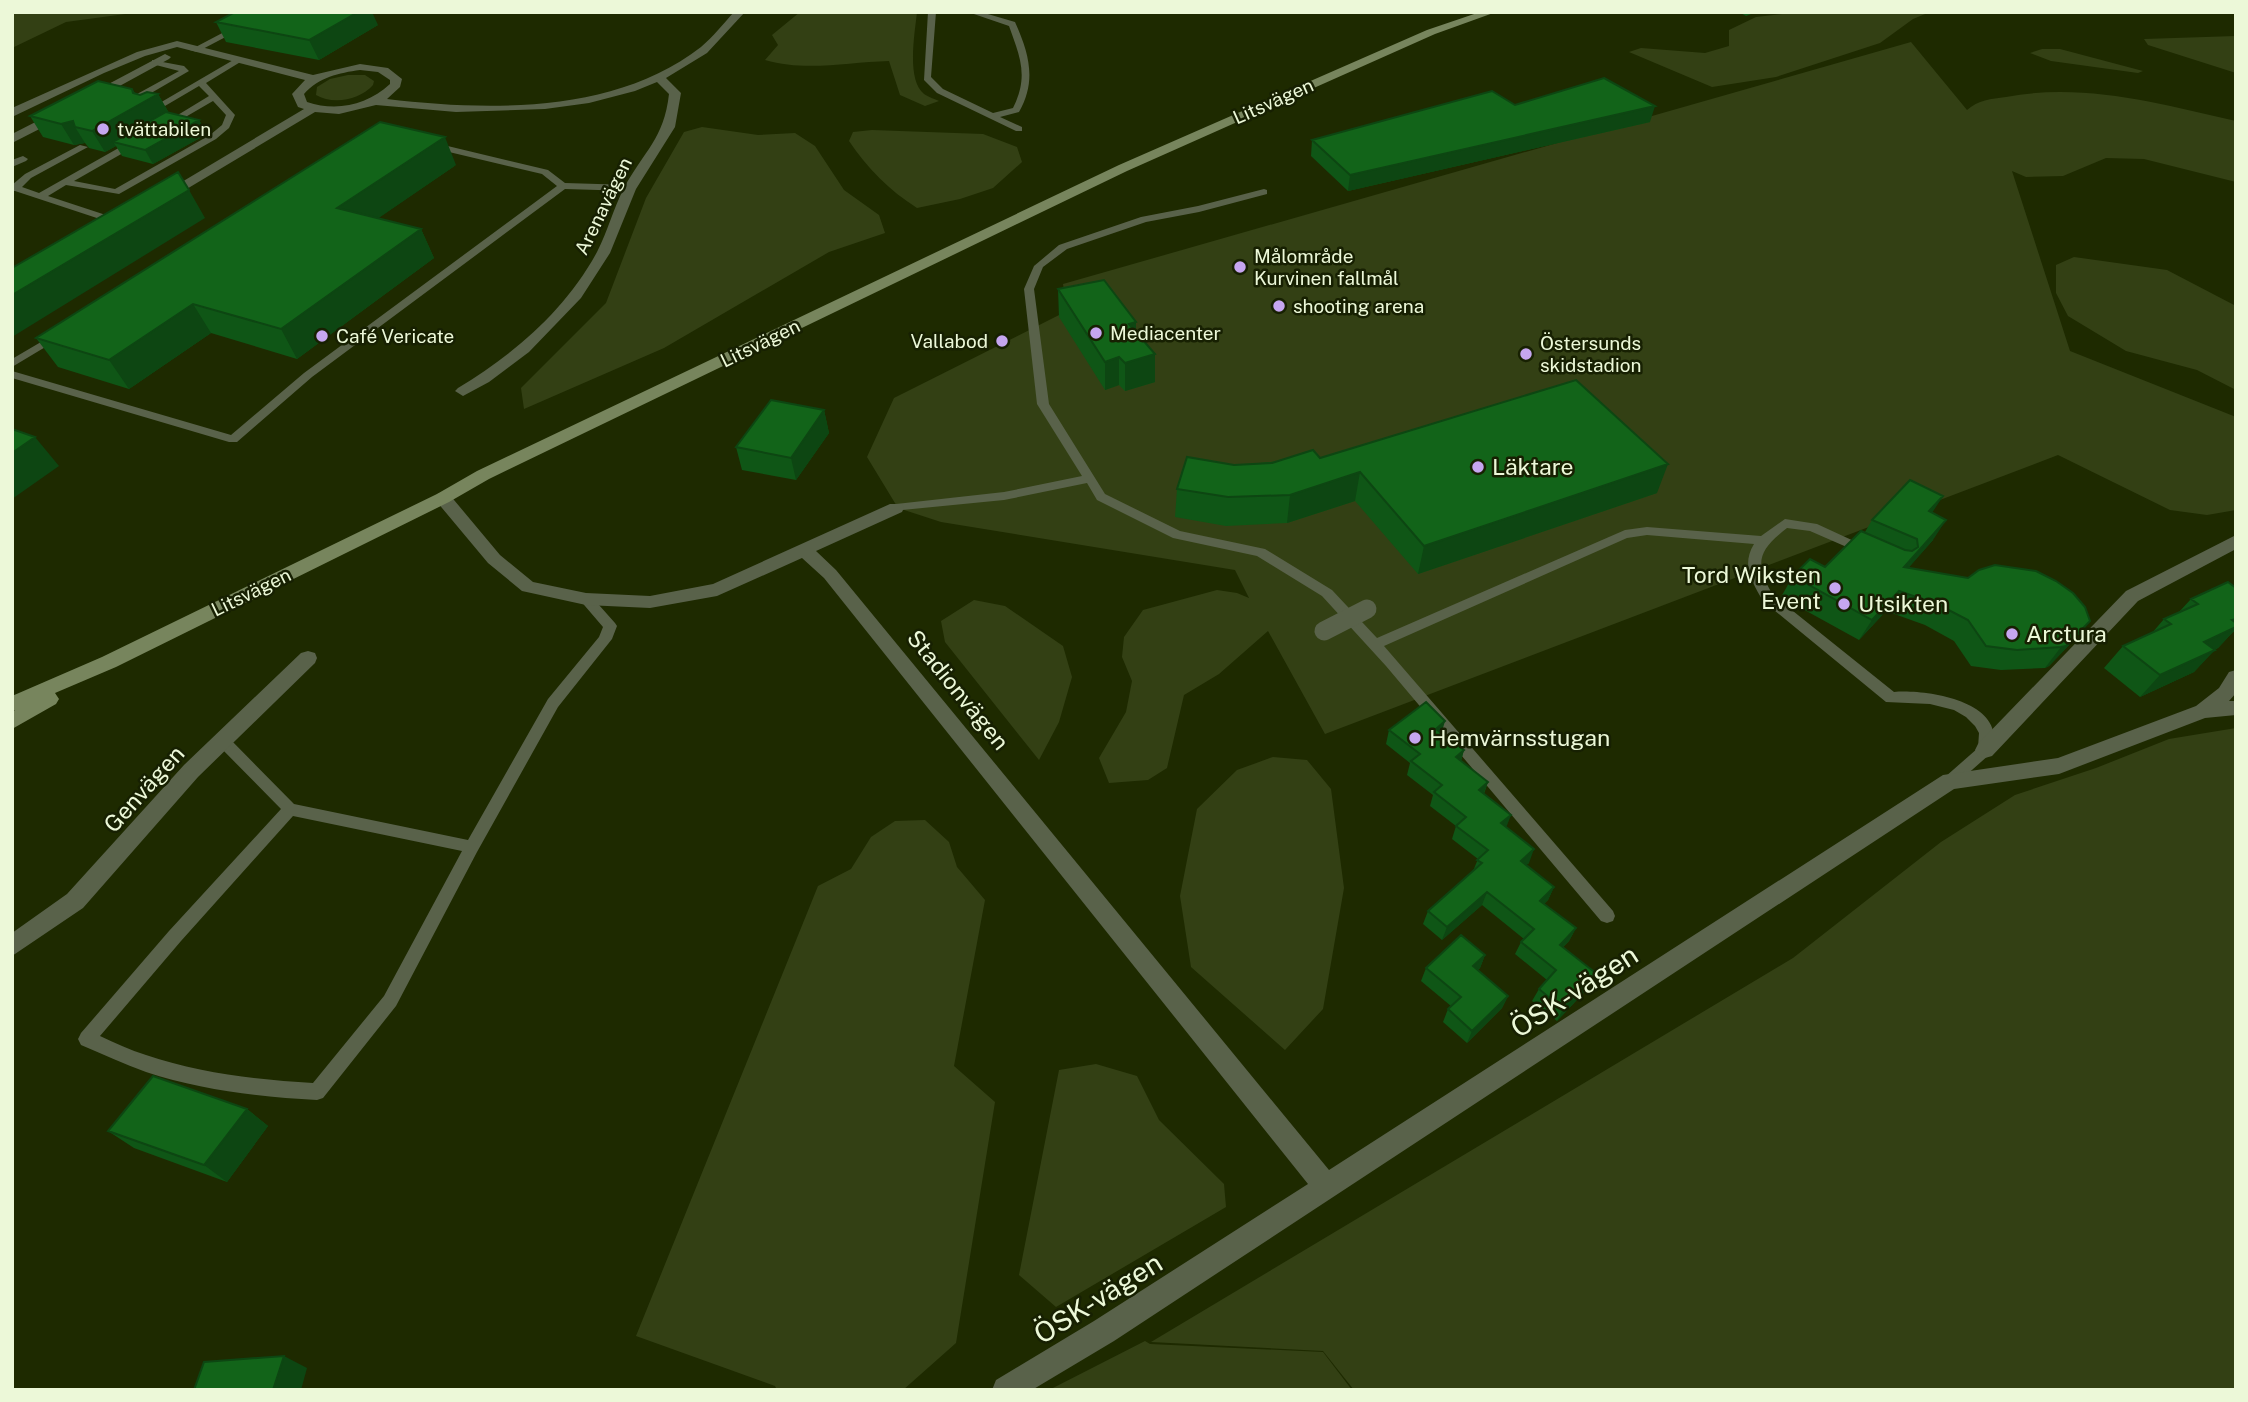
<svg xmlns="http://www.w3.org/2000/svg" width="2248" height="1402" viewBox="0 0 2248 1402" font-family="'Public Sans',sans-serif">
<rect width="100%" height="100%" fill="#1e2a00"/>
<!-- green -->
<path fill="#334014" d="M12,12H140L66,22L12,48Z
M800,12H917C915,32 906,80 924,94C928,97 935,99 939,101L925,106L900,95L889,61C847,62 806,72 765,60L778,45L772,35Z
M1799,12H1930L1913,19L1880,43L1776,77L1712,87L1629,52L1641,48L1705,53L1729,46V30L1756,17Z
M2236,36V73L2148,45L2144,39Z
M1911,42L1967,110C1978,100 1991,99 2006,97C2084,82 2160,104 2236,121V182L2144,159L2106,158L2063,176L2026,177L2012,171L2070,351L2236,417V510L2207,515L2170,510L2058,455L1325,734L1268,631L1219,674L1184,695L1167,768L1148,780L1109,783L1099,758L1126,712L1132,681L1122,657L1124,637L1143,610L1217,590L1237,593L1249,598L1235,570L941,522L898,508L867,457L894,398L1067,311L1063,284Z
M2042,49H2060L2143,71L2138,73L2051,61L2030,53Z
M348,75H365L374,81L373,85C360,100 333,105 316,95L317,87L330,79Z
M702,127L758,135L795,133L815,146L844,190L879,215L885,233L829,252L664,348L524,409L521,388L606,303L646,198L684,132Z
M872,130L983,134L1017,147L1022,162L993,188L960,199L917,208C889,190 868,169 849,141L853,132Z
M2074,257L2167,270L2236,306V390L2197,370L2126,351L2068,316L2056,293V265Z
M974,600L1005,606L1063,646L1072,677L1059,722L1039,760L945,642L941,621Z
M2236,728V1390H1354L1323,1351L1151,1342L1793,958L1941,842L2015,795L2096,768L2169,739Z
M1273,757L1307,760L1331,789L1344,888L1323,1009L1285,1050L1191,967L1180,896L1197,809L1237,770Z
M925,820L949,842L957,867L985,900L954,1066L995,1102L956,1343L903,1390H777L775,1386L636,1336L818,886L851,869L871,837L895,821Z
M1096,1064L1137,1076L1159,1120L1224,1184L1226,1207L1056,1307L1019,1275L1059,1070Z
M1145,1341L1150,1344L1323,1352L1352,1390H1049Z"/>
<g fill="none" stroke-linecap="round" stroke-linejoin="round">
<!-- service -->
<path fill="#59624a" fill-rule="evenodd" d="M262,12H273L197,52L190,50Z
M928,12H936L931,77L943,89L993,113L1013,108C1029,76 1020,57 1009,26L968,12H981L1015,22C1029,53 1037,81 1019,112L1000,117L1022,127V131H1016L937,93L924,80Z
M235,59L242,61L206,83L235,115L229,128L216,139L119,194L66,185L48,196L121,220V224H115L12,190V185L25,174L80,145L88,147L31,178L22,187L39,193L131,141H137V145L74,181L115,189L210,135L222,125L226,115L213,101L170,126L163,124L209,96L199,86L153,113L146,111Z
M152,60L184,66L189,71L134,103H128V99L179,71L152,64Z
M431,142L548,170L565,183L631,185L636,188L631,191L565,189L312,377L237,442H229L12,378V371L231,435L304,373L557,186L542,174L428,147L426,145Z
M23,156L28,159L26,161L12,167V160Z
M1264,189L1267,190V194L1199,212L1146,222L1067,249L1043,267L1034,289L1049,404L1105,494L1180,531L1265,549L1332,590L1377,638L1625,530L1647,527L1761,536L1785,519L1817,524L1869,548L1871,551L1865,555L1810,531L1787,528C1759,550 1753,562 1773,595L1894,692C1927,689 2013,702 1990,754L1955,785H1945L1943,781L1945,777L1978,748L1979,733L1975,726L1966,717L1954,710L1930,704L1886,702L1763,601C1752,582 1741,565 1754,544L1647,535L1627,538L1384,646L1613,911L1615,916L1613,921L1607,923L1601,921L1386,666L1322,596L1257,556L1173,538L1097,500L1087,483L1004,500L892,511L890,508L892,505L896,504L1004,492L1082,476L1037,404L1024,289L1034,266L1059,245L1141,217L1198,206Z
M58,332L62,333V337L12,367V359Z
M586,594L591,596L615,623L617,626L612,639L558,707L477,852L396,1006L323,1098L317,1100C260,1097 201,1090 146,1072C124,1064 103,1054 81,1045L78,1039L81,1033L169,931L281,809L217,744L215,740L217,736H227L294,804L468,840L548,699L599,637L603,627L579,599ZM293,816L462,851L384,996L313,1083C257,1080 199,1073 146,1055C130,1050 115,1043 100,1036L181,941Z"/>
<!-- minor -->
<path fill="#59624a" fill-rule="evenodd" d="M734,12H745L707,53L666,78L681,93L675,127L636,189L610,253L581,298L529,352L489,382L463,396L455,391L458,388C514,354 565,311 597,252C608,231 613,209 624,188C644,151 664,139 669,94L657,82L635,91L589,103L545,109L456,112L376,105L339,114L315,112L165,202L158,198L160,195L304,109L298,107L292,94L305,80L177,47L145,56L104,73L12,117V108L137,52L177,41L313,75L360,64L388,68L402,79L400,87L387,99C489,111 615,114 701,47C713,37 723,24 734,12ZM360,70L378,72L390,80V84C367,105 337,112 307,102L304,94C319,77 339,73 360,70Z
M165,54L171,57L169,59L94,100L84,97Z
M57,111L61,112V118L12,143V134Z
M12,184L20,185L21,188L12,192Z
M443,492L449,494L500,555L533,582L586,593L650,596L713,584L890,504H902L904,508L902,512L816,551L836,570L1329,1170L1943,775L2058,758L2196,706L2219,688L2229,672L2236,670V693L2229,701H2236V715L2205,718L2059,774L1954,789L1114,1341L1032,1390H992L996,1380L1094,1321L1308,1184L824,578L802,558L717,596L650,608L586,605L522,591L488,563L437,502L435,498L437,494Z
M2236,535V549L2138,601L1992,756L1985,758L1978,756L1975,750L1978,744L2126,591Z
M308,651L315,653L317,658L315,663L198,777L83,908L12,956V933L67,894L184,765L301,653Z"/>
<!-- secondary -->
<path fill="#77855d" fill-rule="evenodd" d="M1480,12H1496L1435,34L1127,171L489,479L449,502L116,667L55,693L59,699L56,704L12,729V712L15,710L12,711V696L102,657L437,494L477,471L1119,165L1427,30Z"/>
<!-- minor-bridge -->
<path stroke="#59624a" stroke-width="19" d="M1324,631L1367,609"/>
</g>
<!-- wall -->
<path fill="#0f5616" d="M1739,12H1756L1746,16Z
M216,22L378,25L319,60L226,42Z
M132,89L135,93L140,95L158,94L169,113L199,120L207,134L153,164L122,156L116,146L105,152L89,148L85,143L74,145L43,137L30,116Z
M1515,105L1650,122L1348,191L1311,156L1312,140Z
M456,165L378,218L421,229L434,258L297,359L211,333L129,389L58,367L36,338Z
M1058,289L1136,322V332L1155,382L1125,391L1119,385L1105,390L1059,317Z
M824,410L829,433L796,480L742,470L736,447Z
M1320,458L1657,493L1418,574L1355,501L1287,523L1226,526L1175,517L1177,489L1234,465Z
M1932,513L1933,540L1908,568L2090,621L2073,641L2049,666L2045,668L2001,670L1971,666L1954,641L1925,625L1886,611L1859,640L1781,597L1793,576L1825,567L1865,532L1872,520Z
M2191,599L2236,631L2233,632L2218,648L2214,650L2194,672L2140,697L2104,668L2123,646L2152,633L2164,619L2179,612Z
M1389,730L1441,733L1464,750L1461,761L1488,782L1484,794L1529,863L1526,865L1554,887L1548,900L1544,904L1576,928L1569,941L1563,947L1590,986L1557,1021L1532,1001L1539,989L1547,980L1515,954L1521,942L1524,939L1482,905L1442,940L1423,924L1428,911L1473,871L1478,859L1452,839L1456,826L1430,806L1433,795L1407,775L1410,763L1386,744Z
M1485,955L1480,968L1478,970L1508,996L1502,1008L1467,1043L1443,1022L1448,1009L1451,1006L1421,981L1426,968Z
M247,1109L268,1126L227,1182L134,1148L108,1131Z"/>
<!-- shaded-wall -->
<path fill="#0d4612" d="M358,12H372L378,25L319,60L309,40Z
M132,89L141,104L158,94L170,115L113,142L116,146L105,152L92,131L133,93Z
M1655,106L1650,122L1348,191L1350,175Z
M199,120L207,134L153,164L145,150Z
M73,121L75,127L85,143L74,145L61,124Z
M445,137L456,165L351,237L337,208Z
M189,190L205,218L12,337V295Z
M421,229L434,258L297,359L281,329Z
M193,304L211,333L129,389L109,360Z
M1136,322V350L1129,324Z
M1155,354V382L1125,391V363Z
M1119,357V385L1105,390V362Z
M824,410L829,433L796,480L791,458Z
M35,437L59,466L12,499V453Z
M1668,464L1657,493L1418,574L1424,546Z
M1360,472L1355,501L1287,523L1290,495Z
M1943,496L1930,516L1929,511Z
M1946,520L1933,540L1891,588L1904,567Z
M1899,591L1886,611L1859,640L1872,620Z
M2236,619V631L2233,632L2218,648L2183,664L2204,642L2232,620Z
M2090,621L2073,641L2049,666L2045,668L2061,647Z
M2215,650L2194,672L2140,697L2160,675Z
M1445,721L1441,735L1436,729Z
M1464,750L1460,764L1456,757Z
M1488,782L1483,795L1479,790Z
M1511,815L1506,828L1501,823Z
M1534,849L1529,863L1515,874L1521,861Z
M1554,887L1548,900L1534,913L1540,901Z
M1487,892L1482,905L1442,940L1447,927Z
M1576,928L1569,941L1553,957L1560,945Z
M1485,955L1480,968L1468,979L1473,966Z
M1597,974L1590,986L1557,1021L1563,1009Z
M1508,996L1502,1008L1467,1043L1472,1031Z
M247,1109L268,1126L227,1182L204,1165Z
M284,1356L307,1368L301,1390H273Z"/>
<!-- building -->
<path fill="#126419" stroke="#0d4612" stroke-width="2" d="M235,12H358L309,40L216,22Z
M1604,78L1655,106L1350,175L1312,140L1492,91L1515,105Z
M98,81L132,89L133,93L140,95L147,92L158,94L92,131L75,127L73,121L61,124L30,116Z
M166,112L199,120L145,150L113,142Z
M380,122L445,137L337,208L421,229L281,329L193,304L109,360L36,338Z
M178,172L189,190L12,295V268Z
M1104,280L1136,322L1129,324L1155,354L1125,363L1119,357L1105,362L1058,289Z
M1576,380L1668,464L1424,546L1360,472L1290,495L1228,497L1177,489L1187,457L1234,465L1272,463L1313,450L1320,458Z
M771,400L824,410L791,458L736,447Z
M12,429L35,437L12,453Z
M1910,480L1943,496L1929,511L1946,520L1904,567L1968,578L1979,570L1995,565L2036,571L2056,581L2073,593L2085,607L2090,621L2066,646L2061,647L2017,650L1986,646L1968,620L1939,605L1899,591L1872,620L1793,576L1810,559L1825,567L1861,531L1905,550L1912,551L1918,547L1917,539L1872,520Z
M2228,582L2236,588V619L2232,620L2236,623V627L2204,642L2215,650L2160,675L2123,646L2171,624L2164,619L2198,604L2191,599Z
M1426,702L1445,721L1436,729L1464,750L1456,757L1488,782L1479,790L1511,815L1501,823L1534,849L1521,861L1554,887L1540,901L1576,928L1560,945L1597,974L1563,1009L1539,989L1556,970L1521,942L1534,929L1487,892L1447,927L1428,911L1482,863L1477,860L1488,850L1456,826L1466,817L1434,792L1442,785L1411,761L1420,754L1389,730Z
M1461,935L1485,955L1473,966L1508,996L1472,1031L1448,1009L1461,997L1426,968Z
M153,1076L247,1109L204,1165L108,1131Z
M284,1356L273,1390H194L204,1362Z"/>
<!-- markers -->
<g fill="#c6a6f0" stroke="#172002" stroke-width="2.5">
<circle cx="103" cy="129" r="7"/>
<circle cx="1240" cy="267" r="7"/>
<circle cx="1279" cy="306" r="7"/>
<circle cx="1096" cy="333" r="7"/>
<circle cx="322" cy="336" r="7"/>
<circle cx="1002" cy="341" r="7"/>
<circle cx="1526" cy="354" r="7"/>
<circle cx="1478" cy="467" r="7"/>
<circle cx="1835" cy="588" r="7"/>
<circle cx="1844" cy="604" r="7"/>
<circle cx="2012" cy="634" r="7"/>
<circle cx="1415" cy="738" r="7"/>
</g>
<g text-anchor="middle" stroke-width="5" stroke-linejoin="round" paint-order="stroke">
<!-- far-street labels -->
<g font-size="19" fill="#ecf8d8" stroke="#172002">
<text transform="translate(1273 101) rotate(-24)" y="7">Litsvägen</text>
<text transform="translate(603 206) rotate(-64)" y="7">Arenavägen</text>
<text transform="translate(760 343) rotate(-26)" y="7">Litsvägen</text>
<text transform="translate(251 592) rotate(-26)" y="7">Litsvägen</text>
</g>
<!-- far-poi labels -->
<g font-size="19" fill="#ecf8d8" stroke="#172002" text-anchor="start">
<text x="117" y="136">tvättabilen</text>
<text x="1254" y="263">Målområde<tspan x="1254" dy="22">Kurvinen fallmål</tspan></text>
<text x="1293" y="313">shooting arena</text>
<text x="1110" y="340">Mediacenter</text>
<text x="336" y="343">Café Vericate</text>
<text x="988" y="348" text-anchor="end">Vallabod</text>
<text x="1540" y="350">Östersunds<tspan x="1540" dy="22">skidstadion</tspan></text>
</g>
<!-- poi labels -->
<g font-size="23" fill="#ecf8d8" stroke="#172002" text-anchor="start">
<text x="1492" y="475">Läktare</text>
<text x="1821" y="583" text-anchor="end">Tord Wiksten<tspan x="1821" dy="26">Event</tspan></text>
<text x="1858" y="612">Utsikten</text>
<text x="2026" y="642">Arctura</text>
<text x="1429" y="746">Hemvärnsstugan</text>
</g>
<!-- street labels -->
<g font-size="23" fill="#ecf8d8" stroke="#172002">
<text transform="translate(958 690) rotate(51)" y="8">Stadionvägen</text>
<text transform="translate(144 789) rotate(-48)" y="8">Genvägen</text>
</g>
<!-- near-street labels -->
<g font-size="28" fill="#ecf8d8" stroke="#172002">
<text transform="translate(1574 991) rotate(-33)" y="10">ÖSK-vägen</text>
<text transform="translate(1098 1298) rotate(-32)" y="10">ÖSK-vägen</text>
</g>
</g>
<!-- border -->
<rect width="2248" height="1402" fill="none" stroke="#ecf8d8" stroke-width="28"/>
</svg>
